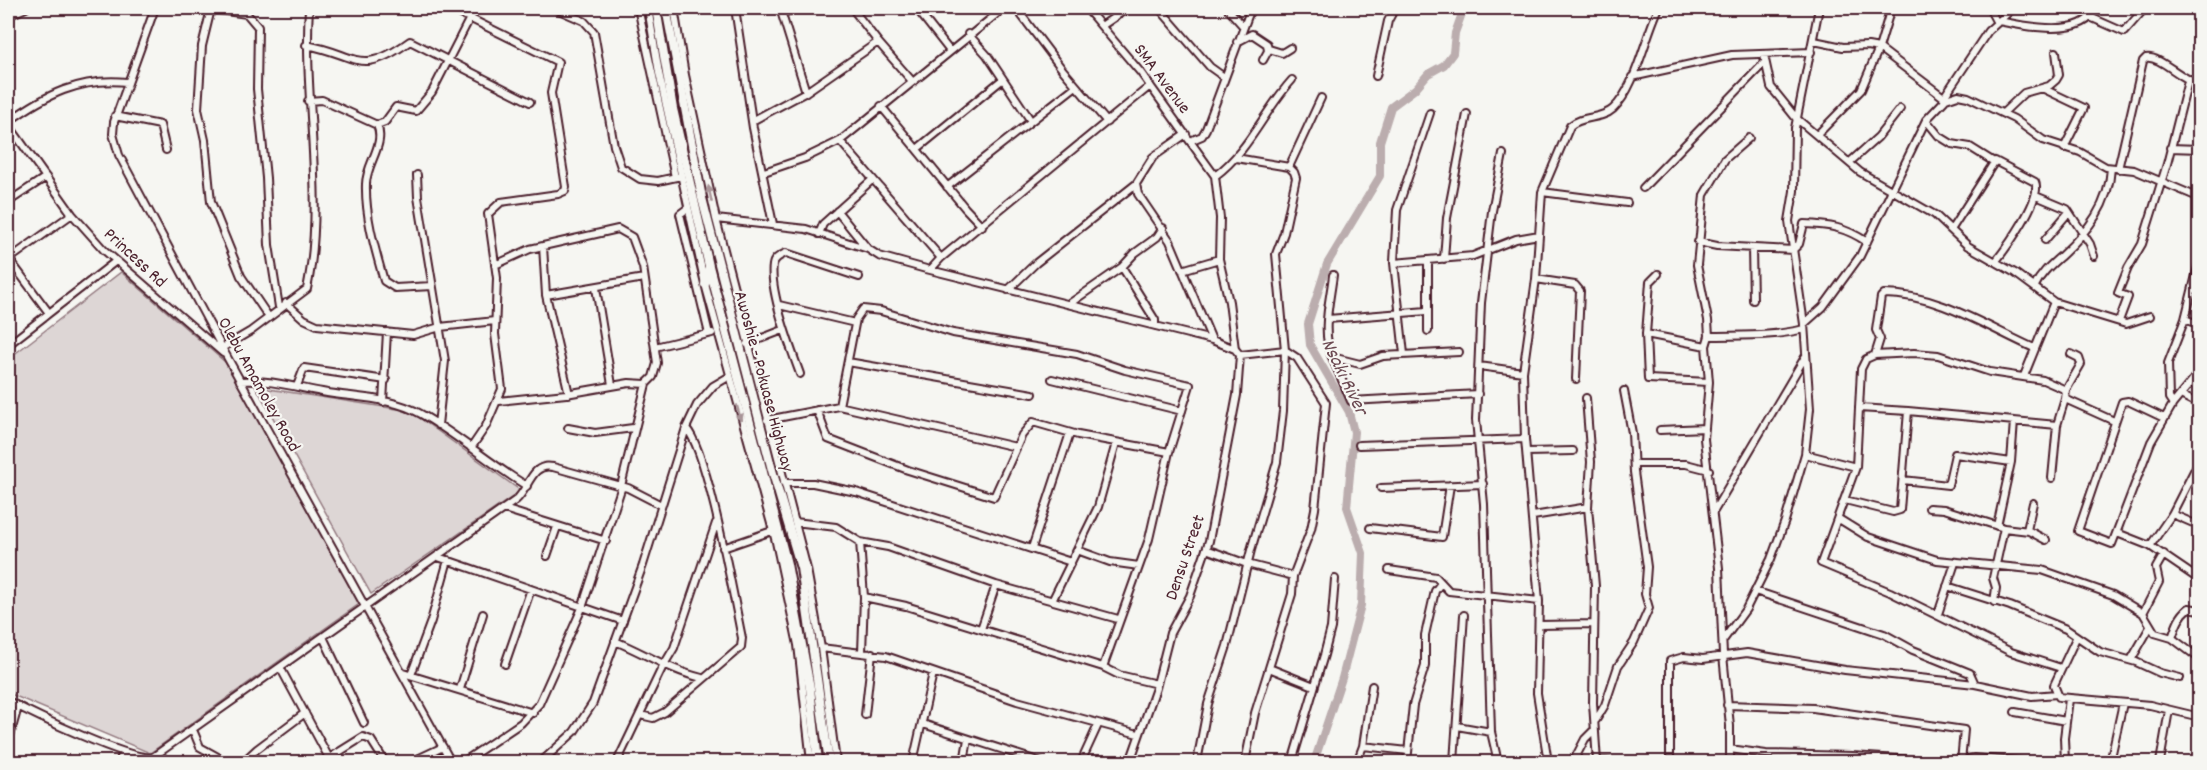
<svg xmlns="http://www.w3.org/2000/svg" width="2207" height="770" viewBox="0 0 2207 770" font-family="Dekko,sans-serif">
<rect width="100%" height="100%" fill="#f6f6f2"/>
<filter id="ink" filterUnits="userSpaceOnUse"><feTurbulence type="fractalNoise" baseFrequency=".0167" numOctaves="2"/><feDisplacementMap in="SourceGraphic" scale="12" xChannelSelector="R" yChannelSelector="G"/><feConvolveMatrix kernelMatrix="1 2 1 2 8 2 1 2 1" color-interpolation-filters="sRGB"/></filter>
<g filter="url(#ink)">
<!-- green -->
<path fill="#ddd6d5" stroke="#947a80" stroke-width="1.5" d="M121,272L225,362L362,602L150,753L8,693V359Z
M256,387L410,411L521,491L371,594Z"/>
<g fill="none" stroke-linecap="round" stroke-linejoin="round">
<!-- river -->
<path stroke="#bbadae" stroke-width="8" d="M1314,762L1342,678L1361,605L1363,553L1347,507L1354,432L1349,412L1310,345L1308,324L1327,264L1380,176V142L1391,107L1415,89L1428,74L1444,65L1453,53L1455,33L1464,8"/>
<!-- minor casing -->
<g stroke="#4a1f2b" stroke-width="10">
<path id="minor" d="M155,8L114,122L113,134L119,155L226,355L451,762
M204,8L247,14L258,27L257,89L266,178L269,245L279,307
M449,8L558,62L551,93L566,187L565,191L558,194L501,202L488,214L497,278L495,334L502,389L486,426L471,448
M554,8L584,21L594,32L614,146L621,167L640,179L658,181L681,176
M638,8L675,177
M648,8L659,73L705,284L776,542L798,645L811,762
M674,8L685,75L716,219L807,569L821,648L836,762
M735,8L753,128L773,224
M780,8L806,92
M852,8L878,42L912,81
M916,8L949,50
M1016,8L1062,69L1107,122
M1086,8L1141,73L1215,176C1249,151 1264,111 1292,80
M1159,8L1210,67L1224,77
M1227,8L1243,26
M211,9L202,46L198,109L205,140L211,202L241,276L268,316
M782,13L802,8
M8,16L26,8
M2090,17L2124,32L2145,8
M1999,21C2022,26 2086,39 2095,8
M1998,22L2013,8
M1103,25L1128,8
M968,34L987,55L1031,121
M1814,41L1843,47L1868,46L1879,48L1946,99
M1237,42L1252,34L1267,44L1268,51L1263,60
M306,45C358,54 359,78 410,41L530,102
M1269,49L1282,53L1290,48
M1764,55L1771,87L1796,118L1860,172L1935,215L1968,246L2015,273L2054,302L2126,324L2150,316
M1376,76L1388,21L1395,8
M1632,77L1732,55L1811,52
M2042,88L2084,108L2064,148
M1944,97L1988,31L1997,23L1989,8
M308,101L322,100L377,125L385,122L396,107L416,111L432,92L475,8
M881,106L965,208L982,226
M2003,113L2024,93L2049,86L2056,80L2059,75L2056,52
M115,116L160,125L166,150
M1926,120L1939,136L1952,144L1970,147L1994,162
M752,121L806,92L878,42
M8,122C45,95 80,77 127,82
M8,124L72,214L104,250L223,353
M377,125C386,144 366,164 366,184C365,216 375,249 384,281L395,288L432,286
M1186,134L1153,157L1136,184L1138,194L1170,241L1212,340L1235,349L1240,355L1285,350L1276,254L1284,233L1296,178L1294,172L1289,167L1236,158
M1818,134L1861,90L1879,48L1891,8
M840,141L941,258
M1190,141L1202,136L1206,129L1251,8
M2170,148L2200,149
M917,149L1003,79
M1850,162L1878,137L1900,109
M1289,167L1321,98
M2118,169L2143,61L2146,58C2160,55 2182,81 2200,84
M764,172L805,158L840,141L1004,8
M417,175L418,197L445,361L438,425
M1215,176L1220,218L1219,259
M947,187L1076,86
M1643,188L1765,62
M1542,192L1627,203
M2036,196L2067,209L2090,244L2094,256
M8,202L46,177
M688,208L680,214L709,334
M837,211L867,248
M716,219L806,229L868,249L879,256L926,269L1212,340
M1951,230L1995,161L2035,182C2043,198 2007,247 1996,261
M819,234L823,224L873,179
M2045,240L2069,212
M1698,242L1717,246L1793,250L1799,244L1804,224C1829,225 1845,227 1867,242
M543,246L546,295L569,394
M1752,248L1753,300
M9,259L49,313
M1444,259L1447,218L1467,114
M8,260L72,214
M1428,261V331
M1397,263L1394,262L1397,210L1430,113
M495,265L530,249L618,229L632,237L643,267L657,363L653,377L646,384L621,486
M1122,267L1155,320V326
M931,269L941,258L1150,86
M1182,270L1219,259L1229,302L1235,349
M1658,274L1650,282L1646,334L1706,346
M1333,275C1330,301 1321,332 1332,357L1360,364L1383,356L1459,352
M1536,279L1575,285L1580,291L1576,379
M2035,286C2041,273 2051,265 2062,255C2088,231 2109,205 2111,168
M596,288L612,385
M1008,290L1036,263L1136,184
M546,295L644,278
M286,303L304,319L317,325L403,334L413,335L440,327L495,321
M1069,304L1122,267L1135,253L1157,237L1163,228
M779,305L855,323
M1328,319L1427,311
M2185,319L2200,325
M2119,321L2128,297L2118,293L2128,268L2142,244L2167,164L2188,81
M1804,324L1823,307L1860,256L1926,120L1946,99L1958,95L1968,97L2014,119L2043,140L2080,152L2106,167L2134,170L2200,198
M1646,334L1648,379L1709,382
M1709,336C1740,335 1773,337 1804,329
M747,344L783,330
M8,345L116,261
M655,347L712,333
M222,348L251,331L307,289C326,197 303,100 309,8
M1404,354L1394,263L1473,256L1516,239L1539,235
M1875,355L1880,339L1876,330L1881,297L1884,294C1937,294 1987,327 2034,348
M1332,357L1351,401L1478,394
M848,362L1033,394
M1479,366L1523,372
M800,374C791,349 769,291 773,265C774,258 780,256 786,253L859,277
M2024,376L2054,302
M1052,379L1182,411
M240,381C268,379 295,387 322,392C354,398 392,397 421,414C458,435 490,464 527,486
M297,386L304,368L386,380
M2066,390L2081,364L2079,358L2071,354
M2181,395L2200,405
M1586,398L1591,462L1588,507L1595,586L1593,703L1597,762
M499,401L566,394L629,383L646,384
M383,402L387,332
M2173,404L2169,398L2168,363L2185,319L2200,259
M839,406L856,319L863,309L881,311L953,333L1077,354L1125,370L1190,385L1169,452L1149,539L1103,667
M1859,408L1908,411
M817,410L828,439L908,470L994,497L1022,435L1033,422L1078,435L1169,452
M2164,418L2128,401L2122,402L2078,531L2112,544L2151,442L2173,404L2200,371
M767,420L839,406L1016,447
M568,428L595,433L633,428
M1660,430L1705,428
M1359,445L1525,439
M1527,452L1573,451
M1805,454L1856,467
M2200,459L2172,514L2150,546L2200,580
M1634,464H1686L1709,470
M2052,478L2057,425L2065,399
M1903,480L1948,485L1955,454L2011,462
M784,483H813L856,492L1071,562
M1381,488L1483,484
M1845,500L1893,512L1900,510L1908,411L2057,425
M1929,508L1944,509L2004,528L1993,578L1996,588L1994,602
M504,509L606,541
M1714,511L1805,357
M2172,514L2200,526
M1533,516L1588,507
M1839,519L1868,537L1937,560L2042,570L2113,595L2143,613L2155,633L2172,638L2200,659
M795,522L836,527L860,542L888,547L996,585L1118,619
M1997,526L2011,462L2014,421
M1370,528L1442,537L1450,485
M2004,528L2029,531L2046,540
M2027,530L2033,503
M2117,533L2150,546
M860,542L864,597L862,652
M723,548L772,531
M1032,548L1070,433
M1206,549L1247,564L1293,576
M1077,550L1110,562L1139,566
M547,556L557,527
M438,557L623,621
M1389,570L1436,577L1449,591L1539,601
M1947,586L2010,606L2066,629L2100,652L2136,662L2160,673L2180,678
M1755,591L1884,634L1913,650L1970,673L1975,684
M864,597L906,606L1103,667L1119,675L1157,684
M1053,599L1098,507L1116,443
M2143,613L2159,582L2156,568L2164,554
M1938,614L1955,563
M1540,625L1593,624
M981,629L996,585
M2076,638L2054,685L2059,697L2150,705L2200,717
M2172,638C2176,626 2179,616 2189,608L2200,610
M324,639L364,723
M1724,639L1746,609L1771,559L1785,521L1805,454L1810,409L1804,324L1789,221L1794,191L1795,128L1819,8
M615,641C644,653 672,671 702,678
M821,648L886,656L1017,701L1138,734
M2131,660L2150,627
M505,664L531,589
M1269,668L1314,686
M2061,668L2011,652L1890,592L1821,563L1856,467L1861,369L1866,359L1875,355L1914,353L1938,355L1990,372L2043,380L2066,390L2065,399L2114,421
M281,669L329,758
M403,673L533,713
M411,675L431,621L448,560
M460,689L483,614
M8,701C31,713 132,762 153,757L516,500C529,489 531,462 553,467L628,488L661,505
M1727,705L1813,708L1964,730L1961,762
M2015,712L2066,721
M640,715L653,718L665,712L741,647L742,638C734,600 708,450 686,428
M865,715L872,653
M1596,720L1605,705L1618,666L1634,642L1649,608L1645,594L1647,567L1634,472L1632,433L1624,391
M923,724L1041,762
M1457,726L1491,732
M193,730L200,747L227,762
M1363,746L1408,751
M1730,749L1766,754L1852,756L1946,762
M1670,757V661L1684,657L1703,659L1747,653L1845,670L1975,684L2032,696L2057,694
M1961,760L1974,758L2038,762
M1597,761L1614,762
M12,762L8,743L18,707
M119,762L123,753
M243,762L257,749L305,713
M323,762L363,737L371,740L385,762
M411,762L443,747
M463,762L521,723L539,704L582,608L622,486
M541,762L574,732L593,703L643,565L686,428L697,405L713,386L730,376
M617,762L662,668L674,648L716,523
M913,762L933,673
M964,762L968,739
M1081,762L1098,725
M1130,762L1156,688L1170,633L1190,596L1209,541L1237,395L1240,355
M1197,762L1208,704L1227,646L1251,550L1277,462L1283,411L1285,350
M1245,762L1255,713L1292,594L1293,576L1311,529L1315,509L1326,403L1297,358L1285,350
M1292,762L1324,655L1331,628L1335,579
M1357,762L1363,746L1372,686
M1407,762L1413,705L1425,666V635L1435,591L1441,583
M1454,762L1464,615
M1498,762L1491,732L1484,504L1476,420L1481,303L1492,211L1503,154
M1548,762L1537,693L1539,601L1525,439L1523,372L1536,279L1542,192L1570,126C1582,115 1601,120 1613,109C1636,88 1645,36 1659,8
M1573,762L1585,739L1593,731
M1730,762V726L1723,655L1719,568L1704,439L1709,382L1706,346L1709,336L1708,320L1697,265L1704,195L1725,159L1749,138
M2065,762L2064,738L2069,699
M2110,762L2123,703
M2160,762L2169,710"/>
</g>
<!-- major casing -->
<g stroke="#4a1f2b" stroke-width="12">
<path id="major" d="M656,8L673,109L709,266L787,564L810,688L818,762
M666,8L702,198L772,470L801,568L829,762
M705,284L708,270"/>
</g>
<!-- minor -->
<use href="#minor" stroke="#f6f6f2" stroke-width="6"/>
<!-- major -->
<use href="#major" stroke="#f6f6f2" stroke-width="8"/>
</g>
<!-- one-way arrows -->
<defs><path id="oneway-solid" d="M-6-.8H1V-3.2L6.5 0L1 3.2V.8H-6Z" transform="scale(1.5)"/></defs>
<g fill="#a99598">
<use href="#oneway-solid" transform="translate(710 194) rotate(-102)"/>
<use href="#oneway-solid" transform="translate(739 413) rotate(74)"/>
</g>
</g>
<g text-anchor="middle" stroke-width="4.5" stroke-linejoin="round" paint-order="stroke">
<!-- street labels -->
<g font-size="18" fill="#4a1f2b" stroke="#f6f6f2">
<text transform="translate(1163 78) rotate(53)" y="6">SMA Avenue</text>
<text transform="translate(136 257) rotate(43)" y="6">Princess Rd</text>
<text transform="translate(765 381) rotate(75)" y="6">Awoshie - Pokuase Highway</text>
<text transform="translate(260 384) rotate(61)" y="6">Olebu Amamoley Road</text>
<text transform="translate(1184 557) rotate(-71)" y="6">Densu Street</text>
</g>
<!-- water labels -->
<g font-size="20" font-style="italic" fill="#6c4a52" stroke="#f6f6f2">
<text transform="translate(1346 376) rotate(64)" y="7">Nsaki River</text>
</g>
</g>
<!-- margin -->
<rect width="2207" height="770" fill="none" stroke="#f6f6f2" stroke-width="30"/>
<rect x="15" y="15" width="2177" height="740" fill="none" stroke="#4a1f2b" stroke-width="2" filter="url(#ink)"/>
</svg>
